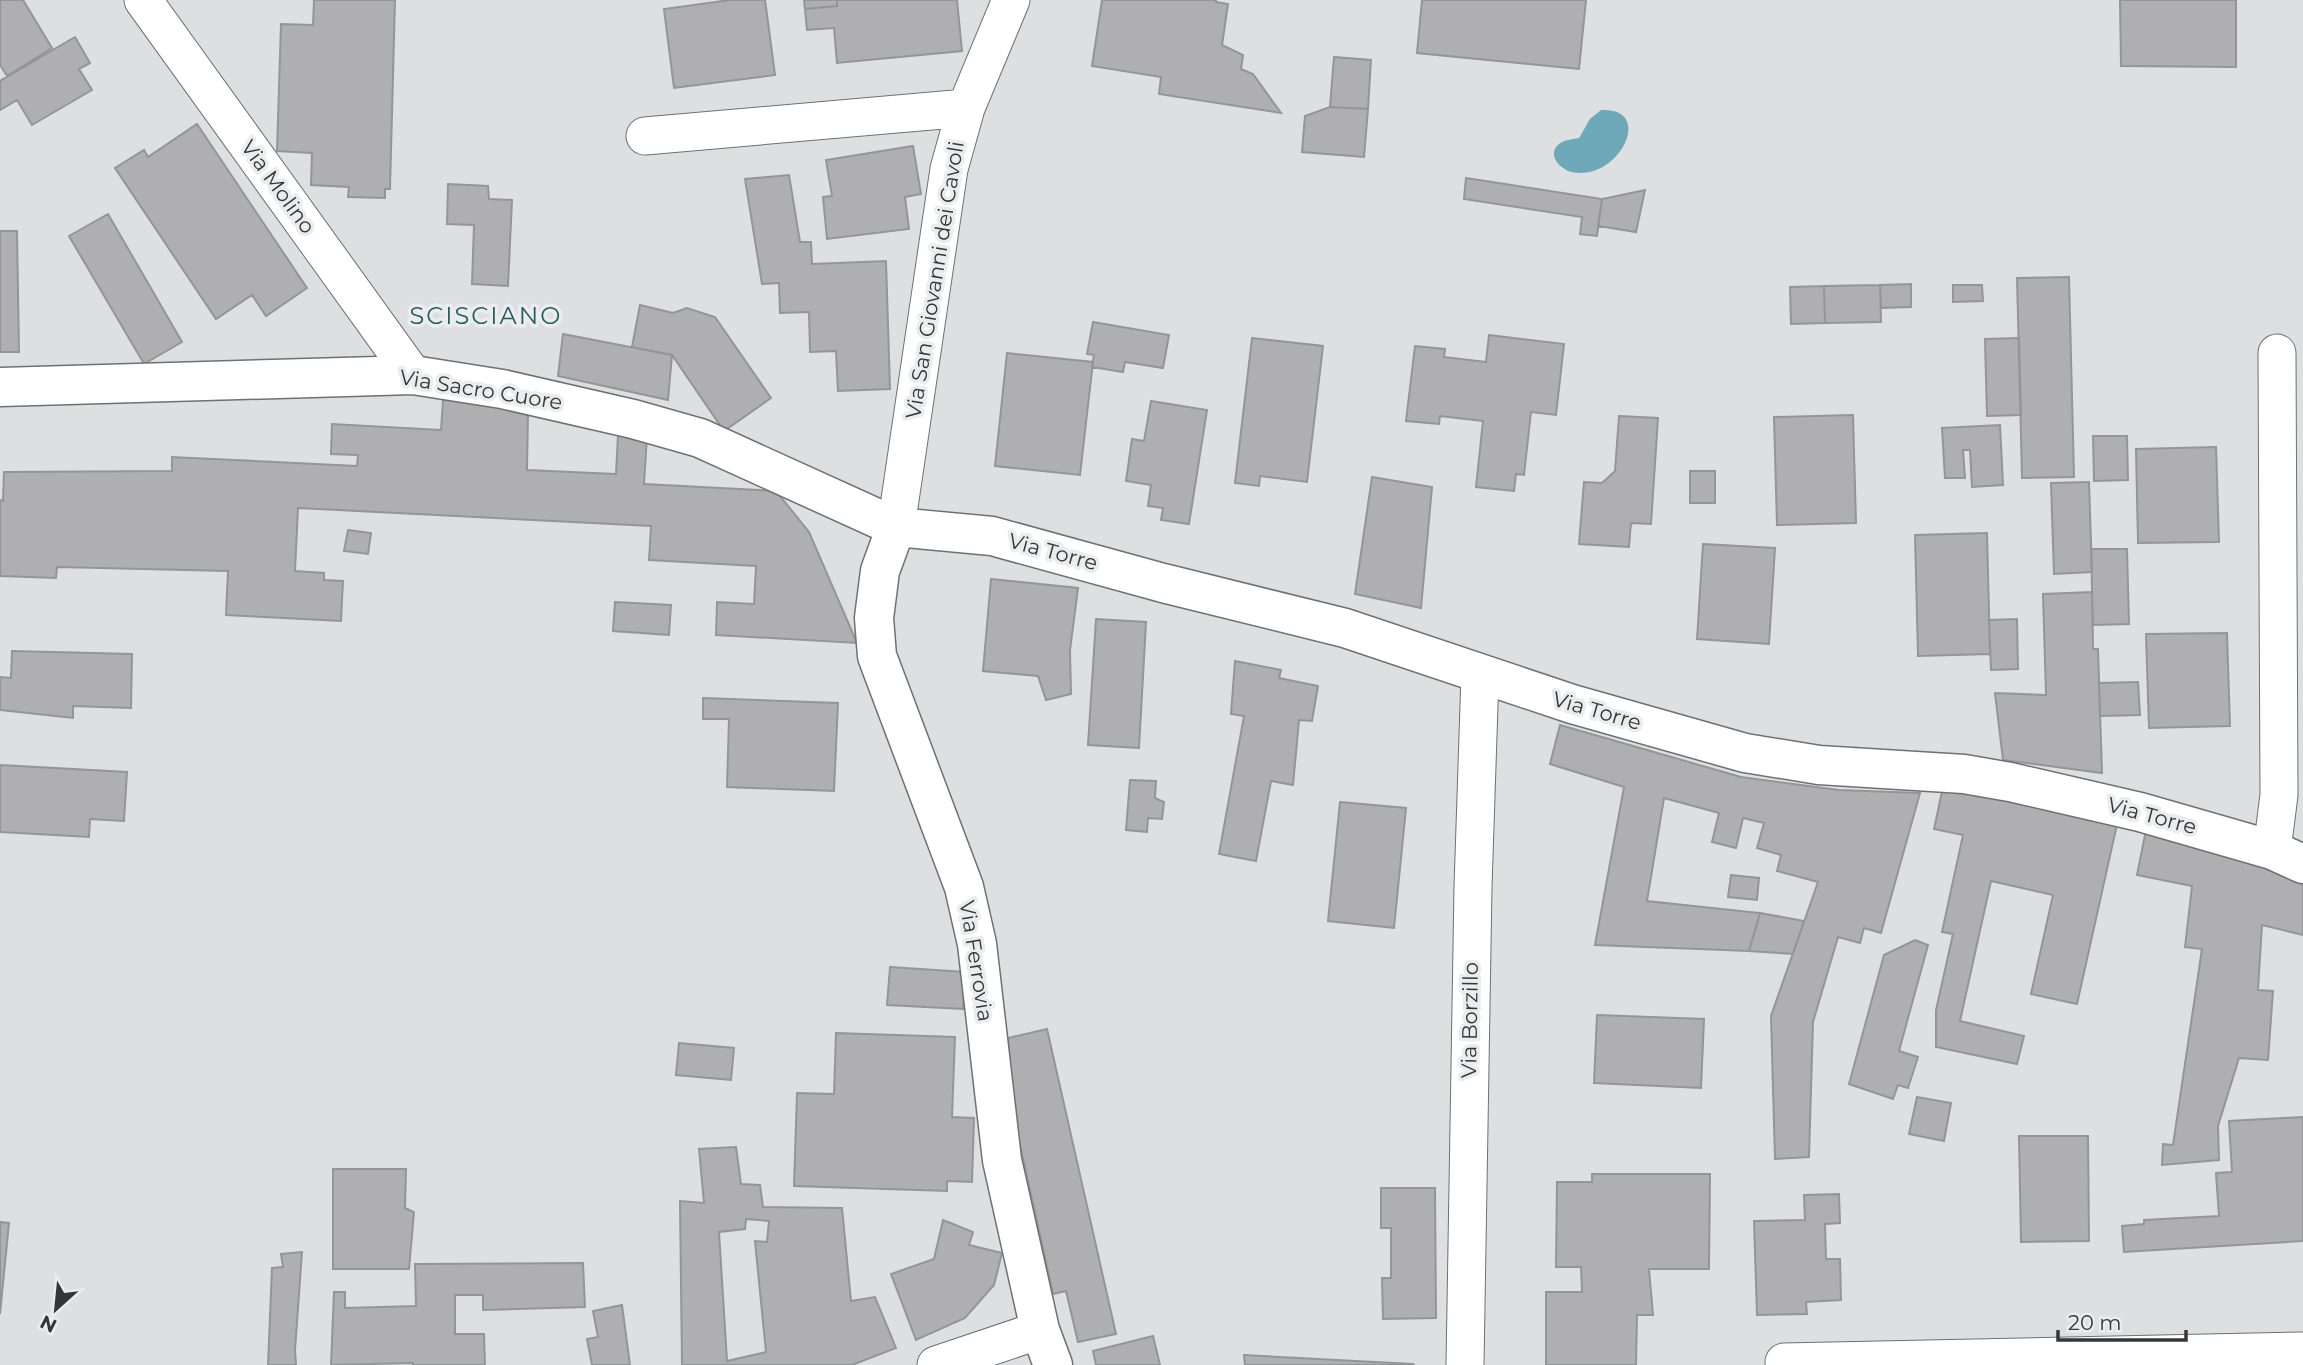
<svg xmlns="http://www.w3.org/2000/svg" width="2303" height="1365" viewBox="0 0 2303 1365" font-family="Montserrat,sans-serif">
<rect width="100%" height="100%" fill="#dedfe1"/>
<!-- water -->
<path fill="#6da9b8" d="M1601,110C1656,107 1619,182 1572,172C1561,170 1546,155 1559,144C1564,140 1573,139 1579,138L1590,119Z"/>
<!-- building -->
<path fill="#afafb1" stroke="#949597" stroke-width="2" fill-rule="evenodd" d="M0,0H23L52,48L7,76L0,65Z
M314,0H395L390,189H385V198L348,197L349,187L311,185L312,153L277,151L281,24L313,25Z
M730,0H765L775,75L674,88L664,9Z
M804,0H837V6L805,9Z
M837,0H957L962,51L837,63L834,28L807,30L805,9L837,6Z
M1102,0H1216V2L1228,4L1222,45L1243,55L1241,69L1253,74L1281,113L1159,94L1161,77L1092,66Z
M1422,0H1586L1579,69L1417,53Z
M2120,0H2236V67L2121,66Z
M75,37L90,63L79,69L92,90L32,125L17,100L0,110V81Z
M1334,57L1371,60L1368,109L1330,107Z
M1330,107L1368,109L1364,157L1302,152L1305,116Z
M197,124L307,288L266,316L252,295L216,319L115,168L144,150L148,157Z
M913,146L921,194L905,197L909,229L827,239L823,197L832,196L826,160Z
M789,175L800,242H811L812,264L886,261L890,389L838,391L836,351L810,352L809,312L780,313L779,283L762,284L745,179Z
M1466,178L1602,199L1597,236L1580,234L1582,217L1464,199Z
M448,184L488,186L489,199L512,200L508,286L472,284L474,225L447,224Z
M1645,190L1636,232L1598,226L1602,199Z
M108,214L182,342L144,364L69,236Z
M0,231H17L19,352H0Z
M2069,277L2074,477L2022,478L2017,278Z
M1911,284V307L1881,308L1880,285Z
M1880,285L1881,322L1825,323L1824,286Z
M1953,285H1982L1983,301L1953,302Z
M1824,286L1825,323L1791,324L1790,287Z
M640,305L673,313L687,308L715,317L771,398L724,431L672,355L632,347Z
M1093,322L1169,335L1163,368L1125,362L1123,372L1092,367L1094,355L1087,354Z
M563,334L672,355L668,400L558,376Z
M1489,335L1564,344L1556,415L1531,412L1524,475L1516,474L1514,491L1476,487L1483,421L1440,416L1439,424L1406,421L1415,346L1445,349L1444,357L1486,362Z
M1252,338L1323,346L1307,482L1260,476L1259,486L1235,483Z
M2019,338L2021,415L1987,416L1985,339Z
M1007,353L1093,362L1080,475L995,466Z
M484,395L528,412L527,470L616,474L618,435L647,436L644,484L776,491L809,532L857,643L716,635L717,602L754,604L756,566L649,560L651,526L298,508L295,571L324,573V580L343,581L341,621L226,615L228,571L57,567L56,578L0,576V500L3,501L4,472L172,471V457L357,466L358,455L331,454L332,424L441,430L443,400Z
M1151,401L1207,410L1189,524L1161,520L1163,508L1148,506L1151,485L1126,481L1132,439L1144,441Z
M1853,415L1856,523L1777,525L1774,417Z
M1619,416L1658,418L1651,524L1631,523L1629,547L1579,544L1584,482L1602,483L1615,471Z
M2000,425L2003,485L1972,487L1970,450H1963L1965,478H1945L1942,428Z
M2093,436H2127L2128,480L2094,481Z
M2216,447L2219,542L2138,543L2136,449Z
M1690,471H1715V503H1690Z
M1372,477L1432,487L1421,608L1355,594Z
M2089,482L2092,572L2054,574L2051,483Z
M348,530L371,533L368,554L344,551Z
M1987,533L1990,654L1918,656L1915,535Z
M1703,544L1775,548L1769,644L1697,639Z
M2091,549H2127L2129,624L2093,625Z
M991,579L1078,588L1070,650L1071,694L1046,700L1038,676L983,671Z
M2092,592L2093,649H2098L2102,773L2003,760L1995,693L2046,695L2043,594Z
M615,602L671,605L669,635L613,631Z
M1096,619L1146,622L1139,748L1088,745Z
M2017,619L2018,669L1991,670L1989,620Z
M2227,633L2230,726L2149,728L2146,634Z
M12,651L132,654L131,708L73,706V718L0,710V677L11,678Z
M1235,661L1281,670L1279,678L1318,686L1312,721L1299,720L1293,785L1271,781L1256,861L1219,854L1244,716L1231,714Z
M2138,682L2140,715L2100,716L2099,683Z
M703,698L838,703L834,791L727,787L729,719H703Z
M1560,725L1741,777L1839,790L1920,793L1881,933L1864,928L1860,943L1838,937L1813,1022L1809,1157L1775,1159L1771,1016L1818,882L1777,871L1781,855L1757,848L1764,823L1743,818L1736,848L1712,842L1719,813L1664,798L1647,901L1760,913L1749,951L1595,945L1624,787L1550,764Z
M0,765L127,772L124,821L90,819L89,837L0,832Z
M1130,780L1156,781L1155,798L1164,802L1162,819L1148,818L1147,832L1126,830Z
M1944,782L2118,820L2077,1004L2031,994L2053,895L1991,881L1960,1021L2024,1036L2017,1064L1936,1047V1010L1953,934L1942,932L1963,835L1934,829Z
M1340,802L1406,808L1394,928L1328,921Z
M2146,830L2303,878V935L2262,925L2258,990L2273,991L2268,1060L2239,1058L2218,1126L2219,1160L2162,1165L2163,1144L2173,1145L2202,949L2185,947L2192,886L2137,875Z
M1731,875L1759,878L1757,900L1728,897Z
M1760,913L1804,921L1793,954L1749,951Z
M1915,940L1928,945L1899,1051L1918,1057L1908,1088L1898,1085L1893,1099L1849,1084L1884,955Z
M890,967L965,972L963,1009L887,1005Z
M1597,1015L1704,1019L1701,1088L1594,1083Z
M1047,1029L1116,1334L1078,1342L1066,1291L1053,1294L1014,1118L1008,1038Z
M836,1033L955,1037L952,1117L974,1118L972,1182L947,1181V1191L794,1186L797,1093L834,1094Z
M679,1043L734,1048L731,1080L676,1075Z
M1917,1097L1951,1103L1944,1141L1909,1134Z
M2303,1117V1241L2124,1252L2122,1226L2144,1224V1220L2219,1216L2216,1173L2232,1172L2229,1121Z
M2019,1136H2088L2089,1241L2021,1242Z
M736,1147L741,1184L760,1185L763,1207L842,1208L851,1301L875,1297L896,1348L852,1365H682L680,1201L704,1203L699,1149ZM746,1219L769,1221L767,1242L755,1241L766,1352L727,1361L719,1232L745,1229Z
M333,1169H406L405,1208L414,1212L409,1269H333Z
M1592,1174H1710L1709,1269H1649L1653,1315H1637L1636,1365H1546V1292H1582L1581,1267H1556L1557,1182H1592Z
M1381,1188H1435L1436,1318L1383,1319L1382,1278H1391V1228H1381Z
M1839,1194L1840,1223L1825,1224L1826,1259H1840L1841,1300L1806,1302L1807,1314L1757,1315L1754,1221L1805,1220L1804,1195Z
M943,1220L973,1232L969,1245L1002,1253L994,1285L965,1318L916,1340L891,1274L934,1259Z
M0,1222L9,1223L0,1314Z
M302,1252L295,1350L296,1365H268L272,1268L283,1267L281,1254Z
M583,1263L585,1307L483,1310V1295H455V1334H484L485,1365H413V1363L331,1365L334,1292H345V1308L416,1306L415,1264Z
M622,1305L630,1365H592L587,1339L598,1337L593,1311Z
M1153,1336L1160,1365H1096L1093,1351Z
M1244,1355L1413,1364L1414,1365H1245Z"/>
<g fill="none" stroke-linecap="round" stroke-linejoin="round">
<!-- street casing -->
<g stroke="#6f7071" stroke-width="39">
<path id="street" d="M143,0L413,375
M645,136L966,108
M896,527L949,169L966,108L1011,0
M2272,850L2279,795L2277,353
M1784,1362L2303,1351
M936,1365L1040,1330
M1465,1365L1473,887L1480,675"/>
</g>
<!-- secondary casing -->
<g stroke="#6f7071" stroke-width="41">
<path id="secondary" d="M0,387L413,375L502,389L633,419L700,438L896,527L992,536L1163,583L1345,628L1572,704L1745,753L1819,765L1964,774L2010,782L2140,812L2272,850L2303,864
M896,527L880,571L874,618L877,656L964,887L977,944L1002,1160L1040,1330L1053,1365"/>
</g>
<!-- street -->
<use href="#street" stroke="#fff" stroke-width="37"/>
<!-- secondary -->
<use href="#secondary" stroke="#fff" stroke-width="38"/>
</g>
<g text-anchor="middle" stroke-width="7" stroke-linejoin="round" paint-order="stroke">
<!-- street labels -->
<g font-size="21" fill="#363637" stroke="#ebecee">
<text transform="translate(278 187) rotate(54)" y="7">Via Molino</text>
<text transform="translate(935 280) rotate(-81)" y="7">Via San Giovanni dei Cavoli</text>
<text transform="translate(481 390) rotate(9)" y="7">Via Sacro Cuore</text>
<text transform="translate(1053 552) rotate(15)" y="7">Via Torre</text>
<text transform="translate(1597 711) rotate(16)" y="7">Via Torre</text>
<text transform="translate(2152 816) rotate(15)" y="7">Via Torre</text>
<text transform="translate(976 961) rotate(81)" y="7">Via Ferrovia</text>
<text transform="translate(1470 1020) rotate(-89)" y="7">Via Borzillo</text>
</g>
<!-- quarter labels -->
<g font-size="24" letter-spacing="2" fill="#245e5e" stroke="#ebecee">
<text x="486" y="324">SCISCIANO</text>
</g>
</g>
<!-- north arrow -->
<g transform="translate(56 1309) rotate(207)" stroke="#ebecee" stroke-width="5" paint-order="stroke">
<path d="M0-5L12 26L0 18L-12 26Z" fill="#363637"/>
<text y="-10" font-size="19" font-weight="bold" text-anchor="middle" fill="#363637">N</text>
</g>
<!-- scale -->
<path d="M2058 1330v10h128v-10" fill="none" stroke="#363637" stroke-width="3.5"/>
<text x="2068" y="1330" font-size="21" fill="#363637" stroke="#ebecee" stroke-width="5" paint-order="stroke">20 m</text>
</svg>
